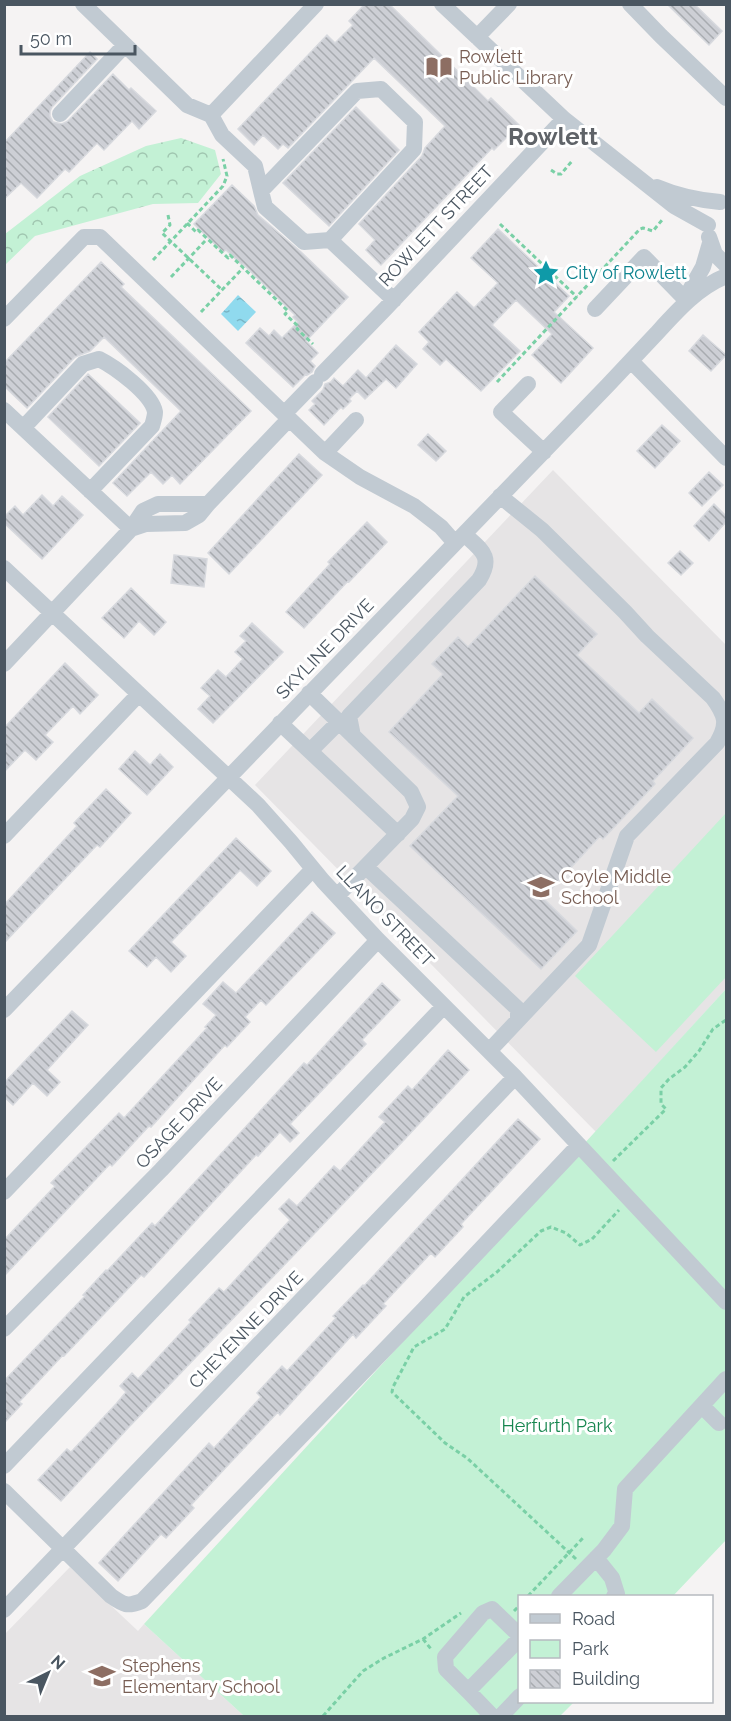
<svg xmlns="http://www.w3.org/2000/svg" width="731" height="1721" viewBox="0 0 731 1721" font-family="Raleway,sans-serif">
<defs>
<pattern id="forest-crowns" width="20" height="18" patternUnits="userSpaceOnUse" patternTransform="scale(1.5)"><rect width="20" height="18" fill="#c3f1d5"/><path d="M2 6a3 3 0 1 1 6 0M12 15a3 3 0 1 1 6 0" fill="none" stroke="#a0c6b0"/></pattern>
<pattern id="water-ripples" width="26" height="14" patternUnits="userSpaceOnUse" patternTransform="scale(1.5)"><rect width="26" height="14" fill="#90daee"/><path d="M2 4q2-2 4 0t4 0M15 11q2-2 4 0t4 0" fill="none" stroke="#78b4c4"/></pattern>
<pattern id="building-back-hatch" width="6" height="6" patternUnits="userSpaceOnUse" patternTransform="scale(1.5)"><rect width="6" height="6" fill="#cdcfd5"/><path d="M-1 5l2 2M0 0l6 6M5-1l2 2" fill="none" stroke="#a8abb0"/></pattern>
</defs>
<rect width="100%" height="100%" fill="#f5f3f3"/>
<!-- education -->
<path fill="#e6e4e5" d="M553,470L726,645V989L596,1132L255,785Z
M70,1567L138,1631L144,1624L244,1716H5L4,1635Z"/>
<!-- forest -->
<path fill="url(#forest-crowns)" d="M181,138L215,150L221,174L198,203L153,204L35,236L5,265V234L80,176L146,146Z"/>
<!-- park -->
<path fill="#c3f1d5" d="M726,813V977L656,1052L575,976Z
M726,989V1540L673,1596H520V1702H574L560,1716H244L144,1624Z"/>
<!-- water -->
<path fill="url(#water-ripples)" d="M238,295L256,312L238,331L221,314Z"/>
<!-- building -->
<path fill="url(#building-back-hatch)" stroke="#d7d9de" stroke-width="1.5" d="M365,4H389L488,101L491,98L519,125L494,150L492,148L381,265L366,250L375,240L359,224L422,156L425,148L445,126L374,58L288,148L283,144L278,149L263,135L254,145L238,129L327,35L335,43L353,25L349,21Z
M667,4H694L722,31L709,45Z
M90,52L97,59L52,107L50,111V116L53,122L62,124L68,121L113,74L129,90L131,88L156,111L139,129L132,121L104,150L97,143L69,172L65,169L37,198L21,183L4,199V143Z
M356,107L399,150L329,226L283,183Z
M232,185L254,206L258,215L301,252L348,297L306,341L318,353L310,361L315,366L312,372L307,375L306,374L293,387L246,343L260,328L269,336L274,330L282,338L298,322L293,317L295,315L243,264L242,265L226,250L223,252L194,224Z
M498,229L569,296L554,312L593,348L561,383L532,355L552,334L516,300L492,325L520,351L481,391L446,359L440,365L423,349L429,342L419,332L457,292L474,308L498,283L471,258Z
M101,262L124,284L121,287L251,411L180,484L172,475L163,484L151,472L127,496L113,483L181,411L104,337L90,351L75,357L27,408L4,386V363Z
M703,335L726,355L711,371L689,351Z
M396,345L417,364L396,388L386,379L365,399L357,391L349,399L351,401L343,409L341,407L324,425L309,410L315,404L312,401L323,390L325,384L331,382L334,378L343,386L358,370L366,378Z
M88,374L140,423L99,466L48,417Z
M662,425L680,441L655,468L637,451Z
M428,434L446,451L436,461L418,445Z
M299,454L322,475L229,574L208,553Z
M709,472L723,485L702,506L689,493Z
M42,495L53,506L62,496L83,515L42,559L4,523V517L15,506L23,515Z
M714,504L726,516V522L709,541L694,526Z
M367,522L387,542L349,582L348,581L304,628L286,612L330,564L328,562Z
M680,551L693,563L681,575L668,563Z
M174,555L207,559L204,587L171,583Z
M535,576L597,634L577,655L639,713L652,699L693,738L653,781L655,784L603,839L600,836L543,898L577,931L541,969L410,846L458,796L389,732L443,674L432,664L458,637L468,647Z
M131,588L166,622L154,635L139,621L124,638L102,618Z
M252,623L283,652L213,723L198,709L210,696L201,688L218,670L226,677L243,659L235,652L246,641L240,636Z
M65,663L98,695L80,714L73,706L45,735L53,742L36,760L25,750L4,772V728Z
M135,751L150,765L160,754L173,767L147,795L119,769Z
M106,789L131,813L100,847L97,845L4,943V905L77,826L74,823Z
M236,838L271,871L257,886L240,870L171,942L186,956L171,972L156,957L147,967L129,951Z
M312,912L335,933L266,1005L261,1000L245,1017L250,1022L227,1047L225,1045L151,1127L149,1126L112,1166L110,1164L4,1276V1240L55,1186L51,1183L119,1113L124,1118L207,1028L205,1027L216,1015L203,1004L223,982L236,993Z
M382,983L400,1000L362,1040L366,1044L290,1124L299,1133L290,1142L280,1132L258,1156L256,1155L144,1277L141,1275L64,1356L63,1355L19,1402L22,1404L4,1423V1381L85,1296L83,1295L106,1270L107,1271L152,1223L155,1226L304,1063L307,1065Z
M72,1011L88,1025L47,1070L60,1082L47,1096L33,1083L13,1105L4,1097V1083Z
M448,1050L469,1070L404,1140L128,1428L61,1501L38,1480L67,1449L71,1452L116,1404L126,1392L120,1386L132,1373L138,1379L191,1322L189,1320L219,1288L224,1292L269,1243L290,1220L279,1209L289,1199L297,1206L334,1166L340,1171L385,1122L379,1117L408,1086L412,1090Z
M518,1119L540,1139L461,1224L463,1227L435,1257L431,1253L383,1304L386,1306L356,1338L353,1334L280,1415L278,1412L230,1463L191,1505L194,1508L166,1538L161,1534L118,1581L99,1563L209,1443L214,1448L261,1397L257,1393L282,1366L287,1371L336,1318L333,1316L363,1285L364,1286Z"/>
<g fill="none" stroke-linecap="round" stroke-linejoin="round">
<!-- path -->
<path stroke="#7ad0a6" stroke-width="3" stroke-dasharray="4.5 3" stroke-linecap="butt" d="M551,170L557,174H561L572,161
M168,215L170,225L162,233L222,290
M187,223L196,232L198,230L228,258L230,255L288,311L285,314L299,327L297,329L313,344
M500,224L577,297
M153,260L223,186L227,176L223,159
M171,277L207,239
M201,312L243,268
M497,382L640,229L643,228L653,231L662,220
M613,1161L666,1109L661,1104V1088L669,1079L685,1067L699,1051L713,1029L726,1020
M576,1559L467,1458L445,1443L392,1392L393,1387L414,1347L445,1329L464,1297L497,1272L541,1231L551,1227L566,1233L580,1245L592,1239L619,1210
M528,1596L583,1538
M514,1611L520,1605
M423,1639L431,1649
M323,1716L363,1671L384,1658L423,1639L461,1613"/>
<!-- minor -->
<path stroke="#c1cad2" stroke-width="16" d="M83,4L187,105L211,115
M442,4L564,119L674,206L708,225
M630,4L661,36L726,98
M477,37L509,4
M60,114L125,45
M211,115L222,135L255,166L261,191L357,91L381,89L415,122L414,149L330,240L394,300
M211,115L316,4
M657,187C678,196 698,200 720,202
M261,191L265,207L304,242L330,240
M709,237L715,254L726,265
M686,297L703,267L710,243
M595,309L644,257L685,299
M4,319L84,237H100L325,453L360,477L414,506L441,527L455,543
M631,361L726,458
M322,374L386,308L564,119
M528,384L501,412L544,452
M4,410L131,529L146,524L185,523L199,515L208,504L289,419
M284,414L315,382
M23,428L83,364L99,359C115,367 152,394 155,412C155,417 153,422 152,426L90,491
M325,453L356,420
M4,568L258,805L291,842L323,881L378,940L515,1077L726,1302
M4,664L131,529L143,511L158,504H208
M309,693L411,792L418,807L412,819L337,896
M280,723L398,834
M353,736L349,716L479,580C494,556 481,550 464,534
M310,751L339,722
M4,836L139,694
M366,867L518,1009V1020
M4,1010L608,385C624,368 640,351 656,334C677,311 697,288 726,276
M489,1051L589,945L627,836L717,743C728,724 726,716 713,698L647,636L625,612L542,530L500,496
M4,1192L313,869
M4,1329L161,1170L378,940
M702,1406L719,1423
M4,1466L444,1006
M4,1491L111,1596C124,1605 127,1607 142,1601L424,1309L579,1145
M596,1558L612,1578L617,1594L614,1596
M559,1596L604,1550L622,1526L625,1489L726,1379
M4,1610L515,1077
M468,1691L446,1669L445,1657L483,1613L492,1609L520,1636
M492,1716L468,1691L520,1638
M501,1716L520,1696"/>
</g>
<!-- icons -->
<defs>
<g id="library-bare" transform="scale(2.07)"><path d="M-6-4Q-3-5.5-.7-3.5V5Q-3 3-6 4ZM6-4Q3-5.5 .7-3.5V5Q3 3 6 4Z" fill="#8d6e63" stroke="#fff" stroke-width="2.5" paint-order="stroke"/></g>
<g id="sight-bare" transform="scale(2.07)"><path d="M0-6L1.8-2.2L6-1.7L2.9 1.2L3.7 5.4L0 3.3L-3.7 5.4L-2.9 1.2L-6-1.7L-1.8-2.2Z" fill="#0f9aa8" stroke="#fff" stroke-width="2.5" paint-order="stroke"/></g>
<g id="school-bare" transform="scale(2.07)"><path d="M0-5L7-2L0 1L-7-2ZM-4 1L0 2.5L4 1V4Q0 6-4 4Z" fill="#8d6e63" stroke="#fff" stroke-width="2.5" paint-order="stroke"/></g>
</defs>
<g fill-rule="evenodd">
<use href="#library-bare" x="439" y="67"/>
<use href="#sight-bare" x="546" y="273"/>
<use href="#school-bare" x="541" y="887"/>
<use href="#school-bare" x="102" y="1676"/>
</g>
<g text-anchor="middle" stroke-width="6" stroke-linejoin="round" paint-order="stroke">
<!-- education labels -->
<g font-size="18" fill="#785e54" stroke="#fff" text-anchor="start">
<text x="459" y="63">Rowlett<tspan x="459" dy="21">Public Library</tspan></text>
<text x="561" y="883">Coyle Middle<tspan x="561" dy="21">School</tspan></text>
<text x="122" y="1672">Stephens<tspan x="122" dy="21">Elementary School</tspan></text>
</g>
<!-- street labels -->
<g font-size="18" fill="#4a5661" stroke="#fff">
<text transform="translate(436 226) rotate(-47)" y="6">ROWLETT STREET</text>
<text transform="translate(325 649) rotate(-46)" y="6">SKYLINE DRIVE</text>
<text transform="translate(385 916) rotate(46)" y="6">LLANO STREET</text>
<text transform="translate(179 1123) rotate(-47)" y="6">OSAGE DRIVE</text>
<text transform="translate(246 1330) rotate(-46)" y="6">CHEYENNE DRIVE</text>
</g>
<!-- culture labels -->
<g font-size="18" fill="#0d838f" stroke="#fff" text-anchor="start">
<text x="566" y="279">City of Rowlett</text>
</g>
<!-- park labels -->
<g font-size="18" fill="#17864f" stroke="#fff">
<text x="557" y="1432">Herfurth Park</text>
</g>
<!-- district labels -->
<g font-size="24" font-weight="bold" fill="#5f6368" stroke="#fff">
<text x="553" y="145">Rowlett</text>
</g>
</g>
<!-- border -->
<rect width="731" height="1721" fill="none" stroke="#4a5661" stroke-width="12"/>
<!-- legend -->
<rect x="518" y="1595" width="195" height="108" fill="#ffffff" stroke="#b7bbc0" stroke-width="1.5"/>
<rect x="530" y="1614" width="30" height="9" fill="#c1cad2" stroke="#b7bbc0" stroke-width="1.5"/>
<text x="572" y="1625" font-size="18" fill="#4a5661">Road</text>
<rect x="530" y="1640" width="30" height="18" fill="#c3f1d5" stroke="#b7bbc0" stroke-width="1.5"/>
<text x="572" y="1655" font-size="18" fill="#4a5661">Park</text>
<rect x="530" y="1670" width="30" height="18" fill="url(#building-back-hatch)" stroke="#b7bbc0" stroke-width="1.5"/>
<text x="572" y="1685" font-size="18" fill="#4a5661">Building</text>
<!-- north arrow -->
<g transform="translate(48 1673) rotate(43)" stroke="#ffffff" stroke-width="4.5" paint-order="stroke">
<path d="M0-4.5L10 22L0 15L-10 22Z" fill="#4a5661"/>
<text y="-9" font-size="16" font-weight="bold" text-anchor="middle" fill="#4a5661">N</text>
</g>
<!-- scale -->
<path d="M21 45v9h114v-9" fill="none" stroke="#4a5661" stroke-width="3"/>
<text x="30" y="45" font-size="18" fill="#4a5661" stroke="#ffffff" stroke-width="4.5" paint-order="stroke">50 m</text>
</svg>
